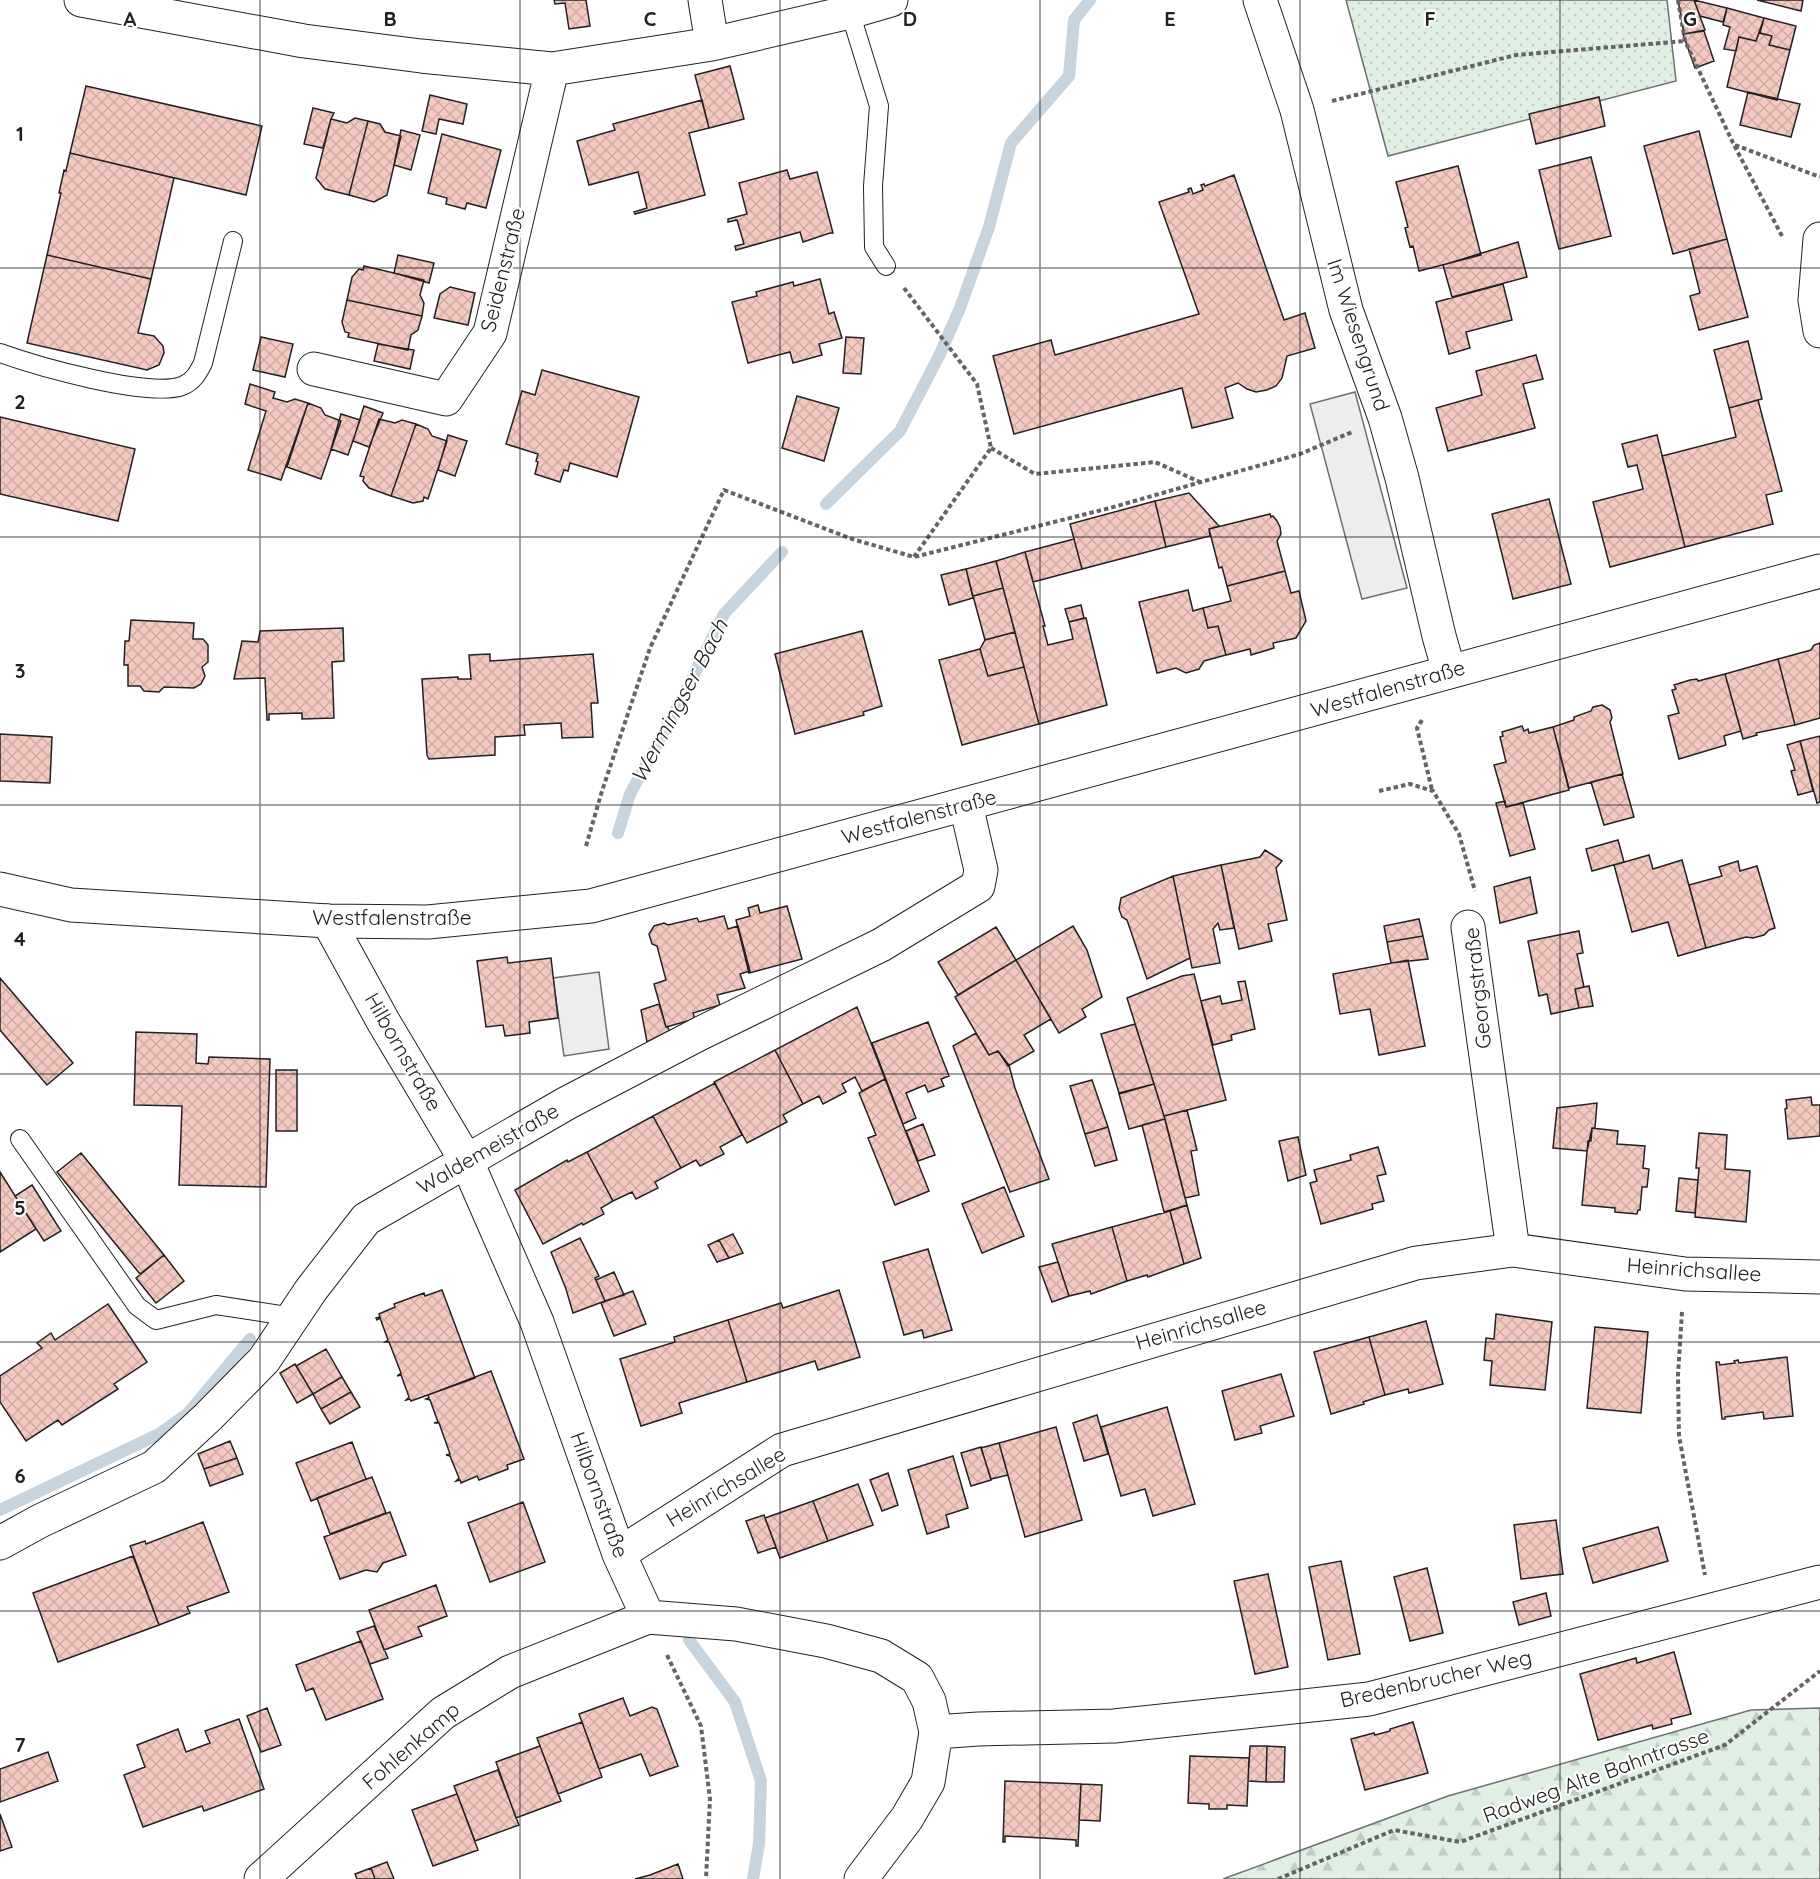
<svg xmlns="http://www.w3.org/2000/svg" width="1820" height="1879" viewBox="0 0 1820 1879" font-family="Quicksand,sans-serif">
<defs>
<pattern id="grass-dots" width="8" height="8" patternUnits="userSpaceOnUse" patternTransform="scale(1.5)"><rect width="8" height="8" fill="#e0efe3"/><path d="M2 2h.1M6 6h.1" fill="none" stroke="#c0cdc2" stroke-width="1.8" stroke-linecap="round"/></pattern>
<pattern id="forest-firs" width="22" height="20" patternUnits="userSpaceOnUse" patternTransform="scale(1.5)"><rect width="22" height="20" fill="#e0efe3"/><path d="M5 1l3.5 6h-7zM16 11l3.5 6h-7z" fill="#c0cdc2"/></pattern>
<pattern id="building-cross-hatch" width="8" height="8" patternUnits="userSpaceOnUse" patternTransform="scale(1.5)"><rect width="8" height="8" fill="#f3c9c0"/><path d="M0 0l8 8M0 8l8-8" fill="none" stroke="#d0aca5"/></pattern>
</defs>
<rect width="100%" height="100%" fill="#fff"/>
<!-- grass -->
<path fill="url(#grass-dots)" stroke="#6f6f6f" stroke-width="1.5" d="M1346,0H1667L1676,81L1388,156Z"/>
<!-- forest -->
<path fill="url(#forest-firs)" stroke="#6f6f6f" stroke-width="1.5" d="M1820,1708V1879H1223L1448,1796L1751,1710Z"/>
<!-- parking -->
<path fill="#ededed" stroke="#6f6f6f" stroke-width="1.5" d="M1355,392L1407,588L1362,599L1310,404Z
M599,972L609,1049L564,1056L553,978Z"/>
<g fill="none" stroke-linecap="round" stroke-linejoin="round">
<!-- stream -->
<path stroke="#c7d3dd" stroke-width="12" d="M826,504L900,431L940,354L960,308L989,227L1011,143L1069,76L1074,20L1090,0
M618,833L630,794L683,697L724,614L782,552
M0,1510L159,1434L188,1413L250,1339
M689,1640L735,1702L761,1781L759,1844L753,1879"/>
</g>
<!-- building -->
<path fill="url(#building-cross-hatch)" stroke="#222" stroke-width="1.5" d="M554,0H586L590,26L569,29L565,3L555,4Z
M1678,0H1694L1705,30L1684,34Z
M1694,0L1727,8L1723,22L1700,16Z
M1757,0H1803L1801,11Z
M1727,8L1764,18L1756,41L1739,37L1736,51L1724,49L1730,27L1723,25Z
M1764,18L1796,26L1790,50L1769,45L1772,36L1760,33Z
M1704,31L1714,61L1695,68L1683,34Z
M1759,33L1772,36L1769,45L1790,50L1777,100L1727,87L1739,37L1756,41Z
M730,66L744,119L709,128L695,75Z
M86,86L262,126L246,195L70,153Z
M1748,92L1800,104L1791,137L1740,125Z
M430,95L467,104L463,124L439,119L436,134L422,131Z
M1599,97L1605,126L1536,144L1529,114Z
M702,100L709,128L689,133L705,195L635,214L634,212L647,208L638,172L589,185L577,141L615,130L613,124Z
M313,108L334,113L331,119L323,148L304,144Z
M355,118L368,121L349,195L325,189L316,178L331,119L347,123Z
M368,121L380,124L385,132L401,136L387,195L374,202L349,195Z
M401,130L420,135L411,170L394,165Z
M1699,131L1727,239L1673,254L1644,146Z
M442,134L501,150L486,208L467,203L465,209L446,204L447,198L428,193Z
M70,153L174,178L151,279L47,255L61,193H59L64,170L66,171Z
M1591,157L1611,236L1559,249L1539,170Z
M1458,166L1481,255L1419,271L1413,246L1410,247L1405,228L1408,227L1396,182Z
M787,170L790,179L817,172L833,233H830L803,242L800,232L736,250L735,246L744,244L737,220L728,222V219L747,214L739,183Z
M1234,175L1284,320L1305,313L1315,348L1287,356L1282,378L1276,386L1267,390L1256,392L1247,389L1238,383L1225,388L1233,418L1192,428L1182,388L1014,434L993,356L1051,340L1055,355L1199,314L1159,202L1189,192L1188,189L1191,188L1193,194L1203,190L1201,185L1204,184L1205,186Z
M1727,239L1748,317L1699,330L1690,296L1700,293L1689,249Z
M1518,242L1527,277L1452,297L1443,265Z
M47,255L151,279L138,333L154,336L163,346L164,353L159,365L147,370L27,343Z
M398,255L434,263L429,283L394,273Z
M364,266L424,280L420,295L424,303L422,316L347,300L352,277L359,269L363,270Z
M820,279L829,314L834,312L842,338L819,344L822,355L793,363L790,352L748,363L732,302L757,296L756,292L793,282L794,286Z
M1503,284L1512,320L1466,332L1470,348L1449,354L1436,302Z
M450,287L475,293L468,325L434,318L440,294Z
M347,300L422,316L418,330L411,335L408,350L348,337L349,333L345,332L342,322Z
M261,337L293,344L285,377L253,370Z
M846,337L864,338L861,374L843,373Z
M1748,341L1762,399L1729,408L1714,350Z
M378,344L414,350L410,369L374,361Z
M1536,355L1543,379L1523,384L1535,428L1448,451L1436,408L1482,395L1476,371Z
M542,370L639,397L617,477L570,463L568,471L564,470L560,482L535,474L538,462L536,461L538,454L506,444L522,391L535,395Z
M250,384L275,392L273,398L287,402L295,399L308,403L281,480L248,470L266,411L245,404Z
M797,396L839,408L824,461L782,448Z
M1758,400L1782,491L1766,495L1773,524L1685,547L1662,456L1736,437L1729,408Z
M308,403L321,408L325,415L341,421L321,479L287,467Z
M364,406L383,413L369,447L353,441Z
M341,414L360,420L348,455L331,449Z
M0,417L135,449L118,521L0,494Z
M379,419L395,423L402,420L416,424L391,496L369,488L363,481L364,477L360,476Z
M416,424L428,429L432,436L447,441L428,499L424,497L423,501L413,503L391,496Z
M448,435L467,441L455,476L438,470Z
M1657,435L1685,547L1610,567L1593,502L1643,489L1637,465L1628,467L1622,444Z
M1189,493L1219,526L1209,529L1210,536L1166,547L1155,501Z
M1549,499L1571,584L1513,599L1492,514Z
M1155,501L1166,547L1082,569L1070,524Z
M1270,514L1271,517L1273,516L1277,521L1280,527L1281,534L1277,541L1285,571L1227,586L1222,567L1219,568L1209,529Z
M1074,539L1082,569L1033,582L1025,552Z
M1025,552L1045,626H1043L1048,645L1073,639L1069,622L1086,618L1107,705L1039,724L996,561Z
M996,561L1003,588L973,596L966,569Z
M966,569L973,598L949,605L941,575Z
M1285,571L1291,593L1299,591L1306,621L1296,638L1273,643L1274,648L1251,655L1250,649L1226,655L1218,626L1208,628L1203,608L1231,601L1227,586Z
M1003,588L1015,632L985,640L973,596Z
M1188,590L1193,611L1203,608L1208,628L1218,626L1226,655L1204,661L1199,669L1186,673L1176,668L1157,673L1139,602Z
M1081,605L1084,618L1069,622L1065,609Z
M131,620L194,623L193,639H203L208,645V662L202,667L205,676L201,684L194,688L164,687L159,692L144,691L140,686H128V665H124L125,641H129Z
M343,628L344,661L332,662L334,718L302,719V713L269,714V720H267L265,678L234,679L242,641L258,642L260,631Z
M862,631L882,706L863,712L864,715L795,734L775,654Z
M1015,632L1024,667L988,676L980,649L985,640Z
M1820,643V718L1795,725L1778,659L1811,650L1814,645Z
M980,649L988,676L1024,667L1039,724L962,745L939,660Z
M490,654V661L593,654L598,703H591L593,737L562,738L561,723L524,725L525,735L495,737V755L429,759L427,755L422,679L458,677V679H471L469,655Z
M1778,659L1795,725L1756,733L1757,735L1743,739L1725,674Z
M1725,674L1741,731L1724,736L1726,745L1679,759L1668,716L1679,713L1672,690L1676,689L1674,685L1690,680L1697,679L1698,681Z
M1602,705L1610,710L1612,718L1610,722L1623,774L1569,788L1553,727L1574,720V717L1591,711L1593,707Z
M1522,726L1524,731L1528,729L1529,733L1553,727L1569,790L1506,807L1494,765L1506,762L1500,737L1503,736L1502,732Z
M0,734L52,737L50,783L0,781Z
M1820,736V802L1817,803L1800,741Z
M1800,741L1813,791L1798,795L1791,771L1795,770L1787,745Z
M1622,774L1634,817L1604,825L1591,782Z
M1505,801L1506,807L1523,803L1535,849L1510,856L1496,803Z
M1618,840L1624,862L1592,871L1586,849Z
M1265,850L1282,861L1276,868L1287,920L1268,924L1272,941L1239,949L1221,865L1260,857Z
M1649,855L1653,869L1682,860L1706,948L1678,956L1668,922L1632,932L1614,865Z
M1738,861L1740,871L1757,866L1775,928L1769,930L1764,935L1753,938L1746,937L1706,948L1689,885L1722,876L1719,867Z
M1221,865L1234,928L1220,930L1218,923L1213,929L1220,963L1192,968L1173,876Z
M1173,876L1190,958L1147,979L1127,920L1122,917L1119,909L1121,898Z
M1530,877L1537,913L1500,923L1494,887Z
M758,905L760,913L787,906L802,959L749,973L736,920L750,916L748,908Z
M724,916L728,929L738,926L750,971L740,974L745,988L717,995L720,1005L693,1013L695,1019L666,1027L654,984L666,980L657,946L652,944L649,934L654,926L664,923L668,925L697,918L699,922Z
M1419,919L1423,936L1387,942L1384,926Z
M1073,926L1087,950L1102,997L1082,1009L1086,1017L1059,1033L1016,960Z
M996,927L1016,960L958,995L938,962Z
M1579,931L1583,953L1577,954L1584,987L1575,989L1579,1008L1551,1014L1547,994L1539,996L1528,941Z
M1423,936L1428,959L1391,963L1387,942Z
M507,957L508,963L551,958L558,1018L529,1022L530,1033L505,1036L503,1025L486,1027L477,961Z
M1016,960L1051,1019L1024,1035L1034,1051L1008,1066L998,1051L989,1055L955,997Z
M1408,960L1425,1046L1379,1055L1370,1009L1340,1014L1333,974Z
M1194,974L1226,1100L1164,1116L1127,998L1182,976Z
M0,978L73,1063L47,1085L0,1030Z
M1245,981L1255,1029L1231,1035L1232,1040L1213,1045L1201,1001L1220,996L1222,1004L1242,1000L1238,982Z
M1589,986L1593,1006L1579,1008L1575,989Z
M659,1004L666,1027H668L669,1031L647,1042L641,1010Z
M857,1007L885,1079L862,1091L855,1077L842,1084L846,1092L823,1104L819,1096L803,1104L775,1050Z
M928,1022L949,1076L941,1079L944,1086L928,1092L925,1085L906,1093L916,1118L903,1124L872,1043Z
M1135,1024L1154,1084L1119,1093L1101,1034Z
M136,1032L197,1034L196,1063L208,1064L209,1057L270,1059L266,1187L179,1185L182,1106L134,1105Z
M976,1033L989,1055L998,1051L1009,1065L1015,1088L1049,1179L1010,1192L953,1046Z
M775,1050L803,1104L783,1115L787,1122L747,1143L714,1082Z
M276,1070H297V1131H276Z
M885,1079L929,1191L895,1205L868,1138L876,1135L859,1093Z
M1092,1080L1108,1127L1085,1134L1070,1086Z
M715,1083L742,1135L720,1147L724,1154L700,1166L696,1160L681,1168L653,1116Z
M1154,1084L1165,1119L1129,1129L1119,1094Z
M1811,1097L1812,1105H1820V1136L1788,1139L1785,1109L1787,1108L1786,1100Z
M1597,1103L1595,1128H1592L1587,1151L1553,1148L1557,1108Z
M1187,1110L1197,1150L1191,1151L1199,1195L1185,1198L1164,1116Z
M653,1116L681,1168L655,1182L658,1188L636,1199L632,1192L613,1201L587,1152Z
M1165,1119L1187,1205L1164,1212L1142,1125Z
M923,1124L935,1155L918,1161L906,1131Z
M1108,1127L1117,1160L1095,1166L1085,1134Z
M1592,1128L1618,1131L1617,1144L1645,1146L1643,1168L1649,1169L1647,1187H1642L1640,1210H1638L1637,1214L1615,1212V1208L1582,1205L1588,1141H1591Z
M1699,1133L1727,1135L1725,1169L1750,1171L1746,1222L1695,1217L1699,1168H1696Z
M1298,1137L1306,1175L1288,1181L1279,1141Z
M1378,1147L1386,1174L1377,1176L1384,1201L1372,1204L1373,1209L1321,1224L1310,1183L1317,1181L1314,1170L1351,1160L1350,1155Z
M587,1152L613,1201L601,1208L604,1214L583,1225L582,1223L543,1244L515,1190L567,1160L568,1162Z
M81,1153L164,1255L140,1274L57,1172Z
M0,1172L36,1229L0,1252Z
M1679,1178L1698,1180L1695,1213L1676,1211Z
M32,1185L61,1231L44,1241L15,1196Z
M1004,1187L1024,1236L982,1253L962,1204Z
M1187,1205L1201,1258L1184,1264L1170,1211Z
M1170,1211L1184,1264L1148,1277L1147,1275L1127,1281L1112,1227Z
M1112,1227L1127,1281L1091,1294L1090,1291L1069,1296L1052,1244Z
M733,1234L743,1253L729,1258L719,1240Z
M580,1238L599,1276L595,1278L605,1301L573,1313L566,1289L551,1252Z
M719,1240L729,1258L717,1262L708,1245Z
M928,1249L952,1330L924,1338L922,1330L904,1335L883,1262Z
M164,1255L184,1281L156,1303L136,1278Z
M1058,1262L1069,1296L1052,1302L1039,1267Z
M614,1272L624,1295L605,1301L596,1280Z
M442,1290L475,1378L411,1401L410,1399L406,1400L409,1397L401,1375L397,1376L401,1373L389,1342H385L388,1340L380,1318L377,1320L376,1318L380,1317L379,1314L395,1307L394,1304L424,1293L425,1296Z
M839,1290L860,1357L818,1370L815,1361L747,1382L728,1320L781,1303L783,1308Z
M633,1291L646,1324L614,1336L601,1303Z
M108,1304L147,1362L114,1384L118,1389L62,1425L58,1420L26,1441L0,1402V1376L42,1348L37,1343L51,1333L55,1340Z
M1496,1314L1552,1322L1545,1390L1490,1385L1492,1361L1484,1360L1486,1338L1494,1339Z
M728,1320L747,1382L679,1403L682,1413L641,1426L620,1359L675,1342L674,1337Z
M1426,1321L1443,1384L1409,1393L1408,1389L1385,1395L1369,1337Z
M1595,1327L1648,1332L1641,1413L1587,1408Z
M1369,1337L1385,1395L1363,1402L1364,1404L1331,1414L1314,1352Z
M326,1349L342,1377L313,1394L296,1366Z
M1787,1357L1793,1416L1764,1419L1763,1412L1725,1417V1419H1722L1716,1362H1719L1720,1365L1735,1363L1734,1361L1738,1360L1739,1363Z
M295,1364L313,1394L297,1403L280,1373Z
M491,1371L524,1459L507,1465L508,1469L479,1480L477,1476L461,1483L460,1480L456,1481L459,1478L450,1456L446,1455L450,1454L439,1423H434L438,1422L430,1400L426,1399L429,1398L428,1395Z
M1281,1374L1294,1416L1260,1426L1262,1433L1235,1440L1222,1391Z
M342,1377L351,1392L321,1409L313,1394Z
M351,1392L360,1407L330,1424L321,1409Z
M1167,1407L1195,1504L1153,1516L1145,1489L1121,1496L1101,1427Z
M1097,1415L1108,1454L1084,1461L1073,1423Z
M1056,1427L1082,1520L1025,1537L999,1443Z
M230,1441L237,1458L204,1469L198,1454Z
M352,1442L366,1479L311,1501L296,1463Z
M999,1443L1008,1475L991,1479L981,1448Z
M981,1447L991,1480L971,1486L961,1453Z
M953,1456L968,1508L946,1515L949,1527L927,1534L908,1470Z
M237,1458L243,1474L210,1486L204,1469Z
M888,1473L898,1505L882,1511L870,1480Z
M372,1477L386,1513L330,1534L317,1498Z
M858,1484L873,1525L828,1541L813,1501Z
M813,1501L828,1541L780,1558L765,1518Z
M523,1502L545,1562L490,1582L468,1523Z
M390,1512L406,1555L383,1563L377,1572L366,1570L340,1579L324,1537Z
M764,1515L776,1547L758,1553L746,1521Z
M1556,1520L1563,1574L1521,1579L1514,1525Z
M203,1522L229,1592L187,1607L190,1613L159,1625L130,1546L145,1541L146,1544Z
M1658,1527L1668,1561L1593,1583L1583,1548Z
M133,1556L159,1625L58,1662L33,1593Z
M1341,1561L1360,1654L1328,1660L1309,1567Z
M1427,1568L1443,1633L1410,1641L1394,1577Z
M1268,1574L1288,1667L1255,1674L1234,1581Z
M436,1585L447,1616L418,1627L422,1636L384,1650L369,1610Z
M1546,1593L1551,1616L1519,1625L1513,1602Z
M374,1626L388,1658L370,1664L357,1632Z
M361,1641L383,1699L326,1720L313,1688L306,1691L296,1665Z
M1674,1652L1691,1714L1671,1719L1672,1724L1653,1729L1652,1725L1598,1740L1580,1674L1636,1658L1637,1663Z
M623,1698L630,1716L652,1707L657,1709L678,1766L650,1776L641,1754L599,1769L579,1714Z
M267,1708L281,1745L261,1752L247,1716Z
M239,1719L264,1789L204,1811L202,1806L143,1827L124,1775L145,1767L137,1745L178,1729L186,1752L210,1743L205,1731Z
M582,1722L602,1777L558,1794L537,1738Z
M1413,1722L1428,1773L1365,1790L1351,1739L1374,1733L1375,1735L1390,1731V1729Z
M540,1746L561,1801L516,1818L496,1762Z
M1250,1746H1267L1266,1782L1248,1781Z
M1267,1746L1285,1747L1284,1782H1266Z
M48,1752L58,1781L0,1802V1769Z
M1190,1756L1249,1758L1247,1806L1227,1805V1809H1209V1804L1188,1803Z
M498,1770L519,1825L475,1841L454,1786Z
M1005,1781L1081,1784L1078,1846H1076V1840L1005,1836V1842H1003Z
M1081,1784L1102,1785L1100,1821L1079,1820Z
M457,1794L478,1850L433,1866L412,1810Z
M0,1814L12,1847L0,1851Z
M387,1862L394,1879H375L371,1868Z
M678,1864L683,1879H635L650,1875Z
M371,1868L375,1879H357L355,1874Z"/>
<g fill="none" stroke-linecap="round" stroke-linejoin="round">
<!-- service casing -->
<g stroke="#222" stroke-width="20">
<path id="service" d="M850,12L879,106L873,186L874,247L886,266
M0,353C36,366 148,398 182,386C193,382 198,373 203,363L233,241
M20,1139L137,1306L156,1320L216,1305L293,1317"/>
</g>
<!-- minor casing -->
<g stroke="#222" stroke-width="35">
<path id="minor" d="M81,0L304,41L421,56L552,69L712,44L850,12L891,0
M705,0L712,44
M1260,0L1297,110L1346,310L1385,418L1402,478L1439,636L1449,671
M1820,239L1815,300L1820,331
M314,369L446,399L490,333L552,69
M328,921L383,1021L467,1162L537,1322L619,1554L648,1617
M1468,927L1513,1250
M0,1543L40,1521L154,1467L208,1417L264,1360L311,1290L366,1219L567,1103L699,1034L881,945L978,886L981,870L966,805
M619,1554L782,1450L1416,1263L1513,1250L1685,1274L1820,1277
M936,1732L978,1729L1114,1726L1369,1699L1820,1582
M261,1879L443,1713L510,1672L648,1617L736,1624L826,1641L881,1656L917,1678L929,1701L936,1732L928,1782L907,1818L861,1879"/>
</g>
<!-- secondary casing -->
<g stroke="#222" stroke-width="35">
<path id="secondary" d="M0,889L71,905L328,921L428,922L591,906L1820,571"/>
</g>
<!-- path -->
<path stroke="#646464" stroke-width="4" stroke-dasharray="4.5 3" stroke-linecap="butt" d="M1678,0L1685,41L1734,145L1782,236
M1332,101L1516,55L1685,41
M1735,145L1820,177
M904,288L977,384L991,448L914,557
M991,448L1035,474L1155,462L1200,482
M1422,720L1417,728L1432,790
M1379,791L1410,784L1433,791L1459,834L1475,891
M586,846L602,791L650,648L724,490L852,539L914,557L1110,508L1201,482L1300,454L1352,432
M1682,1312L1678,1375L1679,1436L1705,1575
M667,1655L701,1726L710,1799L706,1879
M1278,1879L1394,1830L1460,1842L1725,1745L1820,1671"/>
<!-- service -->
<use href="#service" stroke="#fff" stroke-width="18"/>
<!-- minor -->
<use href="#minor" stroke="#fff" stroke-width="33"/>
<!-- secondary -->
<use href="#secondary" stroke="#fff" stroke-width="33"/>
</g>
<!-- grid -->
<path fill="none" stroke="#222" stroke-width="1.5" stroke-opacity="0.55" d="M260,0V1879M520,0V1879M780,0V1879M1040,0V1879M1300,0V1879M1560,0V1879M0,268H1820M0,537H1820M0,805H1820M0,1074H1820M0,1342H1820M0,1611H1820"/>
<g text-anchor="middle" stroke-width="4.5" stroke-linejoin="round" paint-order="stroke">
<!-- street labels -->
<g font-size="21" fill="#222" stroke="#fff">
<text transform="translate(503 270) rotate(-76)" y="7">Seidenstraße</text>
<text transform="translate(1358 335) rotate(72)" y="7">Im Wiesengrund</text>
<text transform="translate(1388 689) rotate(-16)" y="7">Westfalenstraße</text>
<text transform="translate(919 817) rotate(-15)" y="7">Westfalenstraße</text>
<text x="392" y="925">Westfalenstraße</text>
<text transform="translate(1478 988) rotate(-96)" y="7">Georgstraße</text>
<text transform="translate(403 1052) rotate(60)" y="7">Hilbornstraße</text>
<text transform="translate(488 1149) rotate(-30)" y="7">Waldemeistraße</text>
<text transform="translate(1694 1270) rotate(4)" y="7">Heinrichsallee</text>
<text transform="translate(1201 1325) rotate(-16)" y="7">Heinrichsallee</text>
<text transform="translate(726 1487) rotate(-31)" y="7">Heinrichsallee</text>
<text transform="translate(599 1495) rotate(70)" y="7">Hilbornstraße</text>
<text transform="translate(1436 1679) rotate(-13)" y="7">Bredenbrucher Weg</text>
<text transform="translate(411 1746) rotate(-41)" y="7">Fohlenkamp</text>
<text transform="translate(1596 1776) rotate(-20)" y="7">Radweg Alte Bahntrasse</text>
</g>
<!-- water labels -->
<g font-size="22" font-style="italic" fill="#222" stroke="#fff">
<text transform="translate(679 701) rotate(-62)" y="8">Wermingser Bach</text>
</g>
</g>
<g font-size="20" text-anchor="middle" font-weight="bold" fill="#222" stroke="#fff" stroke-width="4.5" stroke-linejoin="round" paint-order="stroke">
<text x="130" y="26">A</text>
<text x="390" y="26">B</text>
<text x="650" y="26">C</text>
<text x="910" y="26">D</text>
<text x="1170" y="26">E</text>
<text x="1430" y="26">F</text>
<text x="1690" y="26">G</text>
<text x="20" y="141">1</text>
<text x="20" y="409">2</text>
<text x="20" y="678">3</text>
<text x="20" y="946">4</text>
<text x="20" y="1215">5</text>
<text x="20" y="1483">6</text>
<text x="20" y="1752">7</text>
</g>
</svg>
